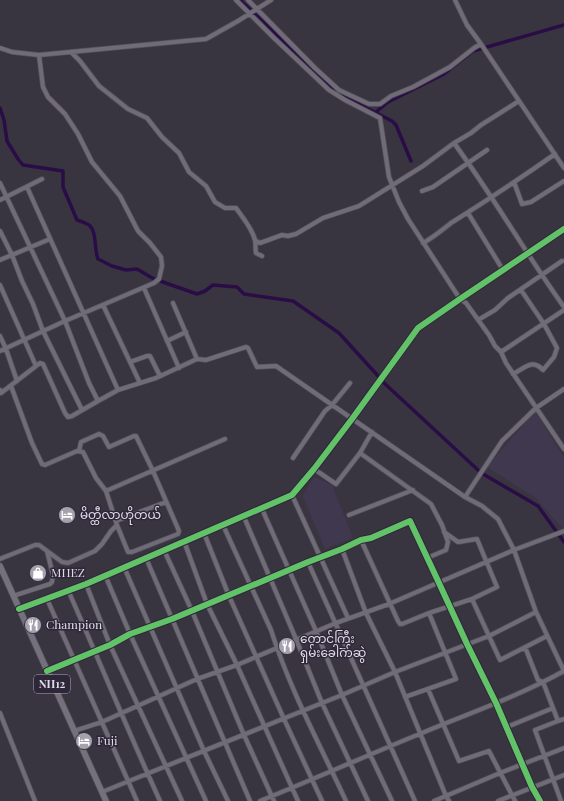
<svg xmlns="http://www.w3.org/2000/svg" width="564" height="801" viewBox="0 0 564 801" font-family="'Playfair Display','Noto Sans Myanmar',serif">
<rect width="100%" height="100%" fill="#393540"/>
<!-- built -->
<path fill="#40384f" d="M535,411L564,458V530L536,498L487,467Z
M314,477L332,485L353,538L325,549L303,496Z"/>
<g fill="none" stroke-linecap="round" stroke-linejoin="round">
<!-- canal -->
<path stroke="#2a0d46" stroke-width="3.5" d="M240,0L339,94L392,121L396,125L411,161
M0,108L4,120L7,141L18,159L23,165L63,171V187L77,220C81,221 85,223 89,225C97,231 94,250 98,259L112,266L126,270L137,269L154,279
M376,112L388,102L444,74L473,51L564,25
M160,281L197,294L205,291L213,285L237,287L244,294L293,301L339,333L379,377
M383,382L478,470
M483,474L538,506L556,531
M559,535L564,542"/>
<!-- minor casing -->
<g stroke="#55515a" stroke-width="5.5">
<path id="minor" d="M236,0L274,38L329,90L345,100L380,118L389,177L399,202L408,219L460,299L466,303L489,335L495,346L501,352L506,363L564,449
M248,0L315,68L339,90L369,104H380L391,96L413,87L450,67L474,48L481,44
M455,0L467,25L481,44L564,168
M0,48L12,52L39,55L206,39L238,21L271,0
M71,52L80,61L99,86L128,109L147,118L162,137L179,153L189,172L206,186L215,202L225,208H236C243,218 252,228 255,240C256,244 255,248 256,253L262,256
M454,143C493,196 526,254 564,307
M514,182L522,204L531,202L564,181
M0,183L65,321L89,383L98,401L72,416L68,417L65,413L43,364L40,363L1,393L0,390
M27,187L118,390
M422,191L433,187L487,150
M0,200L42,179
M468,213L503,270
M0,231L12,255L22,281L33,304L43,331L82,410
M256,241L260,243L282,235L288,236L296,234L323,218L359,206L423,166L454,143L471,133L481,125L519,101
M423,243C434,237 442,230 451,223C486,201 521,178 555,154
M0,260L50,239
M0,285L36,366
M144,288L179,368
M173,303L197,359
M103,305L140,383
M478,320L495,310L508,298L562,261
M0,336L6,349L17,381
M167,341L186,332
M0,351L65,321L154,283L159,279L162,266L161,257L150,243L138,231L120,196L92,162L78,134L65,114L48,97L43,87L39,55
M501,352L564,310
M130,362L147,356H150L160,376
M513,374C525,368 532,358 543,370L554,357L557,348L544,324L521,290
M11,386L32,443L42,464L45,465L77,451L83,452L96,478L106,491L117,525L128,552H132L178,534L179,531L153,471L136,436H134L109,447L103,436L99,434L81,442L79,451
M98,401L118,390L156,378L197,359L206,360L246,347L248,348L257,367L276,366L465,497L482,506L498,519L514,550L536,612L564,671
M360,453L431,504L442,525L448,542L446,550L427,558
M293,458L325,411L332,405L350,383
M314,469L336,484L360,453L372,432
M106,491L225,439
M292,495L348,618
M465,497L502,441L536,408L564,389
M262,509L316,631L342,695L392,801
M349,515L413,490
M244,517L296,639L322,703L368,801
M116,521L166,502
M223,525L271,630C290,690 320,745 346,801
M204,533L229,596L284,719L322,801
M361,540L398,621L400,624H402L429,613L472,599L497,587L477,539L458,542L444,532
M184,541L207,604L237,665L298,801
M342,549L366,613L395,672L446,796L449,801
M164,550L192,611L244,735L274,801
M146,558L250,801
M0,559L35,545H39L62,562L68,563L95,551L102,544L111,531L117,525
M308,562L415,801
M124,567L204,751L228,801
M105,575L130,634L206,801
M86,584L110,645L182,801
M68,590C99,660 128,731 160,801
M13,596L50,584L52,582L53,575L47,551
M47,599L137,801
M472,599L500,660L547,636
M19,609L86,584L292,495L314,469L352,419L418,328L460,299L564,229
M525,647L538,680L543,682L558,721L564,719
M47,671L110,645L130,634L172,619L308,562L342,549L361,540L371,538L410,521L439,583L467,644L496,703L532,787L540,801
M428,689L459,761L489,751L515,801
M405,697L456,679L429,613
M0,713L35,801
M558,721L535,730L561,801
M507,727L553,708
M74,731L102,722L197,679L237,665L336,623L389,604L514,550L564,531
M102,792L342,695L395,672L489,636L536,612
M260,801C314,779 368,755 422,733C470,713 519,696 564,671
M434,801L500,773L564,748
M498,801L564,775"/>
</g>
<!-- highway casing -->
<g stroke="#55515a" stroke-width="7">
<path id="highway" d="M0,566L106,801"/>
</g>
<!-- minor -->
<use href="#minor" stroke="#706c77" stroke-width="4"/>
<!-- highway -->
<use href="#highway" stroke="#75717c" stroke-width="5.5"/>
<!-- cycleway casing -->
<g stroke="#2e273a" stroke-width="8">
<path id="cycleway" d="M19,609L86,584L292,495L314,469L352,419L418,328L460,299L564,229
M47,671L110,645L130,634L172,619L308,562L342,549L361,540L371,538L410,521L439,583L467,644L496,703L532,787L540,801"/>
</g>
<!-- cycleway -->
<use href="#cycleway" stroke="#61c268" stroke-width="6"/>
</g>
<!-- icons -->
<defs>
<g id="hotel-disc" transform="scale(0.9)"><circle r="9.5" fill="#a6a2ad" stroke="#2e273a"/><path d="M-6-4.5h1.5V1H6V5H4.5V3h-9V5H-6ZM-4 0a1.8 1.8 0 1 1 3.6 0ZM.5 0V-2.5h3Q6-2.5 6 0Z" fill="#fff"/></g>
<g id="shop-disc" transform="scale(0.9)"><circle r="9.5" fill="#a6a2ad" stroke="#2e273a"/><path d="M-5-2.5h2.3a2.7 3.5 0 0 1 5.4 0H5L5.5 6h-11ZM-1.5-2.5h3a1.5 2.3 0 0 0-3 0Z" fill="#fff"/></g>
<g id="restaurant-disc" transform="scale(0.9)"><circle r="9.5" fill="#a6a2ad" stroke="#2e273a"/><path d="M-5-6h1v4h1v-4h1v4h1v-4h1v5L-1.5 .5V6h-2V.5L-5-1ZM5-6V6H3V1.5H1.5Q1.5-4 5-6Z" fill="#fff"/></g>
</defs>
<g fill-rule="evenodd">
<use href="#hotel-disc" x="67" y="515"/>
<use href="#shop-disc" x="38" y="573"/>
<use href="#restaurant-disc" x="33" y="625"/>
<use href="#restaurant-disc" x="287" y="646"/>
<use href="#hotel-disc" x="84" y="741"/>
</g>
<g text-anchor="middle" stroke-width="3" stroke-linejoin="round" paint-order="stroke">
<!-- shield labels -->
<rect fill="#2e273a" stroke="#aba6b4" stroke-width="1" x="34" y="675" width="36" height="18" rx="3"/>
<g font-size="11" font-weight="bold" fill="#e0dce8">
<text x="52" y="688">NH12</text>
</g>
<!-- poi labels -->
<g font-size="12" fill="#e0dce8" stroke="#2e273a" text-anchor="start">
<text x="80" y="519">မိတ္ထီလာဟိုတယ်</text>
<text x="51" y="577">MHEZ</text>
<text x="46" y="629">Champion</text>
<text x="300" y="643">တောင်ကြီး<tspan x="300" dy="14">ရှမ်းခေါက်ဆွဲ</tspan></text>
<text x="97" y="745">Fuji</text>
</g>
</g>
</svg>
